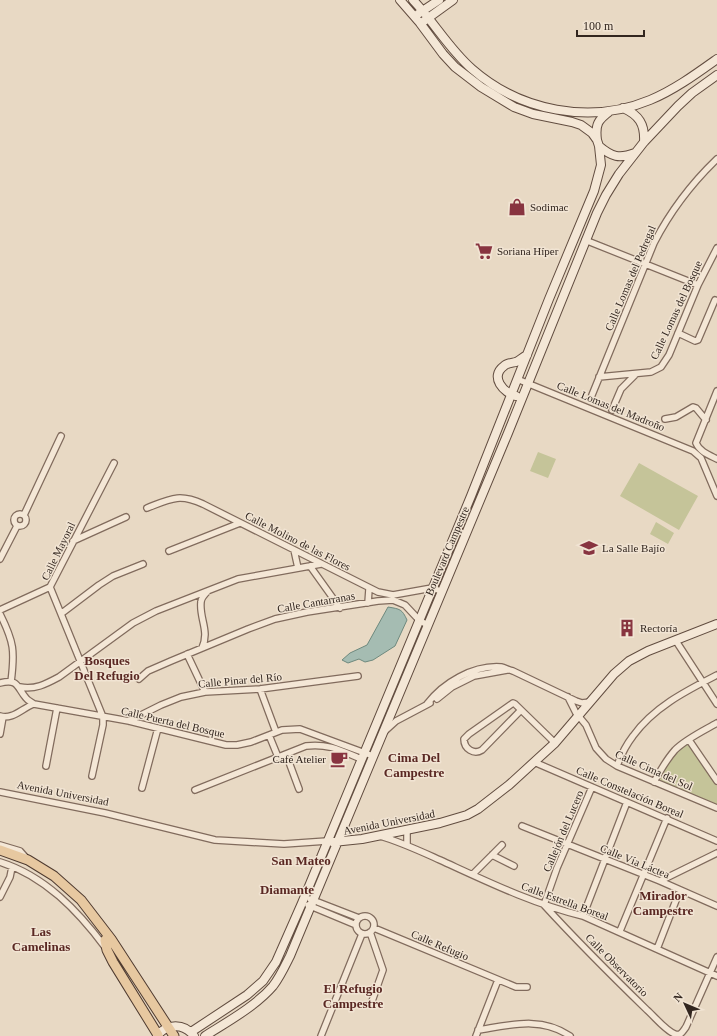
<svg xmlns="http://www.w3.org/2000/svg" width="717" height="1036" viewBox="0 0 717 1036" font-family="Georgia,serif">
<rect width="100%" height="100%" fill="#e8d9c4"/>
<!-- green -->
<path fill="#c5c499" d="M538,452L556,459L548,478L530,471Z
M639,463L698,496L679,530L620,496Z
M656,522L674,533L668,544L650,534Z
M687,743L717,786V806L659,782C666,766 673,754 687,743Z"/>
<!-- water -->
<path fill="#a5bcb2" stroke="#6e897e" d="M388,607C400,609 402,609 407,620L395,646L373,660L365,662L359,659L348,663L342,660L350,653L367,645Z"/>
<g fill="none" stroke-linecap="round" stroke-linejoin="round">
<!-- street casing -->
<g stroke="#816b5d" stroke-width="8">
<path id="street" d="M585,240L698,285
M678,333L695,341L698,340L715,300
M599,377L651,372L661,367L669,355L698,285L717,248
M517,379L693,451L701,458L717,496
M717,391L696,443C700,452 709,455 717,459
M592,395L654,243C671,210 690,185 717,159
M612,410L621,389L636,374
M665,419L676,417L693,407L696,408L706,420
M147,508C170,499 179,493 203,504L378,592L393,595L432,588L441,591
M14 520a6 6 0 1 1 12 0a6 6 0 1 1-12 0Z
M24,515L61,436
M73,541L126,517
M294,550L298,568
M169,551L240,523
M0,559L17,526
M310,566L340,608
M368,603L369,589
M0,610L50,587
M62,613L99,585L113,576L143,564
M0,614C14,642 15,651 11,682
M676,641L717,704
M202,648C210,631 199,618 201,602C201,598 205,594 208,591
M187,654L205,692
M139,679L148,671L171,661L248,629L275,619L307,612L378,601L393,600L405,605L420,621L428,625
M0,683C19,678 17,688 26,698C28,701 32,702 34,704C22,708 13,720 0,716
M20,687C35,690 46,684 59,677L133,623L156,611L238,579L321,564
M260,689L276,732
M568,697L576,713L586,725L596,748L606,759L617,766L717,808
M437,699L452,687L474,676L507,670
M34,704L129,721L226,745H237L251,742L282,730L300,729L373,756
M427,704C443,683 473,665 501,667C505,668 509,670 513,671L576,701L582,703L590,702
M521,710L482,750C474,755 464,749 464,739L469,734L513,703L515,704L555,743
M129,721L161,705L181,697L205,692L260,689L358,676
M385,731L396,721L430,703
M0,734L3,717
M269,735L278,757
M689,740L717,781
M286,754L299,789
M534,762L717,841
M46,766L57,708
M617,766C621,755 626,745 633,736C654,707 686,691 717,675
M92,776L103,725V717L50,587L114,463
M654,782C660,771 666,760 675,750C686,739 703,731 717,723
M592,787L557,868L544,905C577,941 612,976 647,1010C655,1017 666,1031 675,1034C681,1036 683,1031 686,1027L717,957
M142,788L158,728
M195,790L306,746C328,743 342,751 361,759
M0,792L105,813L215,840L284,844L327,841
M522,826L660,881L717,906
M407,830V845
M380,836C401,842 420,851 440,860C486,881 533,904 583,916L717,976
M0,845L20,851L27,859
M492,855L514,866
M0,862C45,876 78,911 105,947
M473,874L502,845
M660,881L717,853
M0,897L10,877L12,867
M310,899L359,918
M308,905L356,925
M356 925a9 9 0 1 1 18 0a9 9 0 1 1-18 0Z
M583,916L627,802
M374,928L516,987H527
M620,931L667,818
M370,932L383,970L371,1004
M657,949L680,890
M478,1030C510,1025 541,1016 570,1036
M321,1036L362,934
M476,1036L498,980"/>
</g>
<!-- secondary casing -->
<g stroke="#624d40" stroke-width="10">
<path id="secondary" d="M413,0C434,22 449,49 472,69C520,111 590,125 650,100C674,90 696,74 717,59
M418,14L439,0
M424,21L453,0
M623,108C639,115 645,124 644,142
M597,140C595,124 598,120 610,111
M599,146C612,157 619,159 635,153
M516,396C504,393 489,377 504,366C507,363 512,363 516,362C520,360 523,357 527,355
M333,842L362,839L440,823L467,815L478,809L509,785L555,743L614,674L629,661L648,651L717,624
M191,1032L247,995L263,981L276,962L302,903L471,496L549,299L594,191L601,165L599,146L597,140L592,133L581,125L572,122L533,114L514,107L481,87L455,67L443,54L420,23L400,0
M157,1036C167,1023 184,1023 194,1036
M205,1036C227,1022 256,1006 273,986C280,977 285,966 290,956L508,433L597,213L606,195L619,174L644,142L678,106L692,93L717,75"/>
</g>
<!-- primary casing -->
<g stroke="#4f3b30" stroke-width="11">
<path id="primary" d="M0,850L28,860L54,876L81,900L111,939L174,1036
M105,940L107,950L113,962L158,1035"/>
</g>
<!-- street -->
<use href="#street" stroke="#f4e7d6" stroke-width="5.5"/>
<!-- secondary -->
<use href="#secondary" stroke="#f4e7d6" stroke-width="8"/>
<!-- primary -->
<use href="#primary" stroke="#e7c8a0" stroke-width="9"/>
</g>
<!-- icons -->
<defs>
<g id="shop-bare" transform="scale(1.38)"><path d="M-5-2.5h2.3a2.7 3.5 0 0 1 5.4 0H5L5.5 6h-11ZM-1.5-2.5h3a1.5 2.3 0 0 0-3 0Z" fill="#883440" stroke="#f1e4d3" stroke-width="2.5" paint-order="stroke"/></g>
<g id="supermarket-bare" transform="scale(1.38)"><path d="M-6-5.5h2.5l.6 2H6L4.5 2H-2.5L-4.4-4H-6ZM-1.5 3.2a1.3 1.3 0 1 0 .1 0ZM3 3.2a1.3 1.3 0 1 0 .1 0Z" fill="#883440" stroke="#f1e4d3" stroke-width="2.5" paint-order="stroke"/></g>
<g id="university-bare" transform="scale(1.38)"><path d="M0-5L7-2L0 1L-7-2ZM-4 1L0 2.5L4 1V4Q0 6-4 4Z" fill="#883440" stroke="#f1e4d3" stroke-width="2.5" paint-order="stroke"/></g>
<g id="building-bare" transform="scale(1.38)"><path d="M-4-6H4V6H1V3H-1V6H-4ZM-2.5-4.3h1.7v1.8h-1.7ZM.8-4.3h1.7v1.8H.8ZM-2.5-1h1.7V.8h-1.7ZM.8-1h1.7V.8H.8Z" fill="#883440" stroke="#f1e4d3" stroke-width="2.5" paint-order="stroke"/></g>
<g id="cafe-bare" transform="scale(1.38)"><path d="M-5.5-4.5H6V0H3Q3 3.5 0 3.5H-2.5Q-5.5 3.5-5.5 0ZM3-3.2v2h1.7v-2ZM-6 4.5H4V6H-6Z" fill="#883440" stroke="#f1e4d3" stroke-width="2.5" paint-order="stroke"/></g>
</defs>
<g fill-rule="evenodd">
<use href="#shop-bare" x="517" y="207"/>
<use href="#supermarket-bare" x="484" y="251"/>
<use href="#university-bare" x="589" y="548"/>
<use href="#building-bare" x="627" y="628"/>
<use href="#cafe-bare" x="339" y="759"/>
</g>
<g text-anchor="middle" stroke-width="3" stroke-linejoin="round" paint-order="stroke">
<!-- poi labels -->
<g font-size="11" fill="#32261f" stroke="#f1e4d3" text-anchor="start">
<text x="530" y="211">Sodimac</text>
<text x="497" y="255">Soriana Híper</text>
<text x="602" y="552">La Salle Bajío</text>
<text x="640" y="632">Rectoría</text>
<text x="326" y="763" text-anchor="end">Café Atelier</text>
</g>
<!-- street labels -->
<g font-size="11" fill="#32261f" stroke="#f1e4d3">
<text transform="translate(630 278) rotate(-67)" y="4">Calle Lomas del Pedregal</text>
<text transform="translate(676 310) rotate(-65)" y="4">Calle Lomas del Bosque</text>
<text transform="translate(611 406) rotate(22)" y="4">Calle Lomas del Madroño</text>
<text transform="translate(298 541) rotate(27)" y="4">Calle Molino de las Flores</text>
<text transform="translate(58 551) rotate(-64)" y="4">Calle Mayoral</text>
<text transform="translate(447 551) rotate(-67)" y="4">Boulevard Campestre</text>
<text transform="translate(316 602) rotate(-10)" y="4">Calle Cantarranas</text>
<text transform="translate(240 680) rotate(-5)" y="4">Calle Pinar del Río</text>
<text transform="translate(173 722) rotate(13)" y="4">Calle Puerta del Bosque</text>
<text transform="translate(654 770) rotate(24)" y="4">Calle Cima del Sol</text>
<text transform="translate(630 792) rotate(23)" y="4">Calle Constelación Boreal</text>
<text transform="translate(63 793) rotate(11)" y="4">Avenida Universidad</text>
<text transform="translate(389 822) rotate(-11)" y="4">Avenida Universidad</text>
<text transform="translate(563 831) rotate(-67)" y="4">Callejón del Lucero</text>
<text transform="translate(635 861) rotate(22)" y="4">Calle Vía Láctea</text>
<text transform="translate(565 901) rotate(20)" y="4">Calle Estrella Boreal</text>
<text transform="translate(440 945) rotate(23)" y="4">Calle Refugio</text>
<text transform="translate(617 965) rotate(45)" y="4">Calle Observatorio</text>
</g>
<!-- quarter labels -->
<g font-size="13" font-weight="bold" fill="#5a2823" stroke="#f1e4d3">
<text x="107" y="665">Bosques<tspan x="107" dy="15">Del Refugio</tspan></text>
<text x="414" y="762">Cima Del<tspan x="414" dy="15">Campestre</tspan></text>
<text x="301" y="865">San Mateo</text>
<text x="287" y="894">Diamante</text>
<text x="663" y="900">Mirador<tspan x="663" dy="15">Campestre</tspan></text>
<text x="41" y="936">Las<tspan x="41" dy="15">Camelinas</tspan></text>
<text x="353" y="993">El Refugio<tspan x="353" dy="15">Campestre</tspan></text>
</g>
</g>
<!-- north arrow -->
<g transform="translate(685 1004) rotate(314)" stroke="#f1e4d3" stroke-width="3" paint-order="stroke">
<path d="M0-3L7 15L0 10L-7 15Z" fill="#32261f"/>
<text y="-6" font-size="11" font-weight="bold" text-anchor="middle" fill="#32261f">N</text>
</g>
<!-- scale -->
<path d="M577 30v6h67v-6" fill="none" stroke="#32261f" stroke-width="2"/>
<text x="583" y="30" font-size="12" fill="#32261f" stroke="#f1e4d3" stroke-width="3" paint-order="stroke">100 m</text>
</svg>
